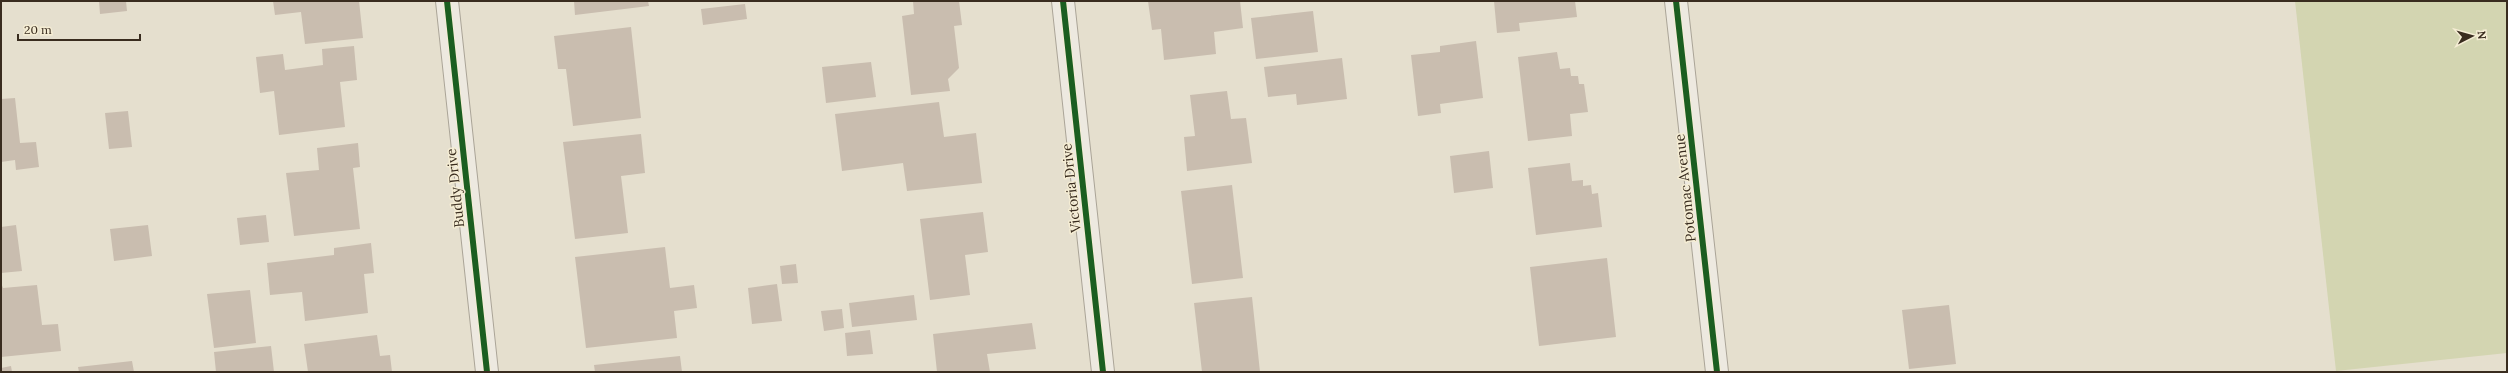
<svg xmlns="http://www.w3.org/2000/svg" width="2508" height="373" viewBox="0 0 2508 373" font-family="Lora,serif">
<rect width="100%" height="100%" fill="#e5dfce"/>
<!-- green -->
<path fill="#d3d5b1" d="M2295,1H2507V353L2336,371Z"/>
<!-- building -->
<path fill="#c9bdaf" d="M99,1H126L127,11L100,14Z
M273,1H359L363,38L305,44L301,12L275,15Z
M574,1H648L649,6L575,15Z
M913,1H959L962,25L954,26L959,68L948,79L950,91L911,95L902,16L914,14Z
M1148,1H1240L1243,28L1214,32L1216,54L1164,60L1161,29L1152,30Z
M1494,1H1575L1577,17L1519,23L1520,31L1497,33Z
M745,4L747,19L703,25L701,9Z
M1313,11L1318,52L1256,59L1251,18Z
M631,27L641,118L573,126L566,69H558L554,36Z
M1476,41L1483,98L1440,104L1441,113L1418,116L1411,55L1440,52V46Z
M354,46L357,80L340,82L345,127L279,135L274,91L260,93L256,57L283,54L285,70L323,65L322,49Z
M1557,52L1560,69L1570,68L1571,76H1578L1579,84H1584L1588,112L1570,114L1572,136L1528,141L1518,57Z
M1342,58L1347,99L1297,105L1296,94L1268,97L1264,67Z
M871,62L876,97L826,103L822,67Z
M1227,91L1231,119L1246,118L1252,163L1187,171L1184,137L1195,136L1190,95Z
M15,98L20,143L36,142L39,167L16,170L15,160L1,162V99Z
M939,102L944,137L976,133L982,183L907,191L903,163L842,171L835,114Z
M128,111L132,147L109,149L105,113Z
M641,134L645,173L621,176L628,233L575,239L563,142Z
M358,143L360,167L353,168L360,229L294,236L286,173L319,170L317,148Z
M1489,151L1493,188L1454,193L1450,156Z
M1570,163L1572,181L1583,180V186L1591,185L1592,194L1598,193L1602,227L1536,235L1528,168Z
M1232,185L1243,278L1192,284L1181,191Z
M983,212L988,252L965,255L970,295L930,300L920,219Z
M266,215L269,242L240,245L237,218Z
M16,225L22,271L1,273V227Z
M148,225L152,256L114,261L110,229Z
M371,243L374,273L364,274L368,313L305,321L302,292L270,295L267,263L334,255V248Z
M665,247L670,288L694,285L697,308L674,311L677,338L586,348L575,257Z
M1607,258L1616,337L1539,346L1530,267Z
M796,264L798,283L782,284L780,266Z
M1,283L3,288L37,285L42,325L58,324L61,351L1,357Z
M777,284L782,321L752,324L748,288Z
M250,290L256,343L214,348L207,294Z
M914,295L917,320L852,327L849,303Z
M1252,297L1260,372H1202L1194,303Z
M1949,305L1956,364L1909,369L1902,310Z
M842,309L844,328L824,331L821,311Z
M1032,323L1036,349L987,354L990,372H937L933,334Z
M870,330L873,354L847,356L845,333Z
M377,335L380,356L390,355L392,372H308L304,344Z
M271,346L274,372H216L214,352Z
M680,356L682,372H595L594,365Z
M132,361L134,372H79L78,367Z
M11,366L12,372H1V368Z"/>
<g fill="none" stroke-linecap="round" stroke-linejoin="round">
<!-- street casing -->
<g stroke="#aaa497" stroke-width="24">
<path id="street" d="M447,1L487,372
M1063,1L1103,372
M1676,1L1717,372"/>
</g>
<!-- street -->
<use href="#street" stroke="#ede9e0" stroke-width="22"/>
<!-- cycleway casing -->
<g stroke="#f5edd4" stroke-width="8">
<path id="cycleway" d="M447,1L487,372
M1063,1L1103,372
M1676,1L1717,372"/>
</g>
<!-- cycleway -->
<use href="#cycleway" stroke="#1b5e20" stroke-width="6"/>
</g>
<g text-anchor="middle" stroke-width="3" stroke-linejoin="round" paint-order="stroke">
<!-- street labels -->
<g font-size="14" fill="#392c1f" stroke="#f5edd4">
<text transform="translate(455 188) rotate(-96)" y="5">Buddy Drive</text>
<text transform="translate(1071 188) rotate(-96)" y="5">Victoria Drive</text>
<text transform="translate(1685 188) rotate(-96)" y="5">Potomac Avenue</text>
</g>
</g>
<!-- border -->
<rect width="2508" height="373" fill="none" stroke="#392c1f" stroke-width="4"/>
<!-- north arrow -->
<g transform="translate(2472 36) rotate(84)" stroke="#f5edd4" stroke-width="3" paint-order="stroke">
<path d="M0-3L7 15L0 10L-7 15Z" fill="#392c1f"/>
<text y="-6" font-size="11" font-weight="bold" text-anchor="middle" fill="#392c1f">N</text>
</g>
<!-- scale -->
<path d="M18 34v6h122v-6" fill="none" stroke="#392c1f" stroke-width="2"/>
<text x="24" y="34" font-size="12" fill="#392c1f" stroke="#f5edd4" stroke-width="3" paint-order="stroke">20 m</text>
</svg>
